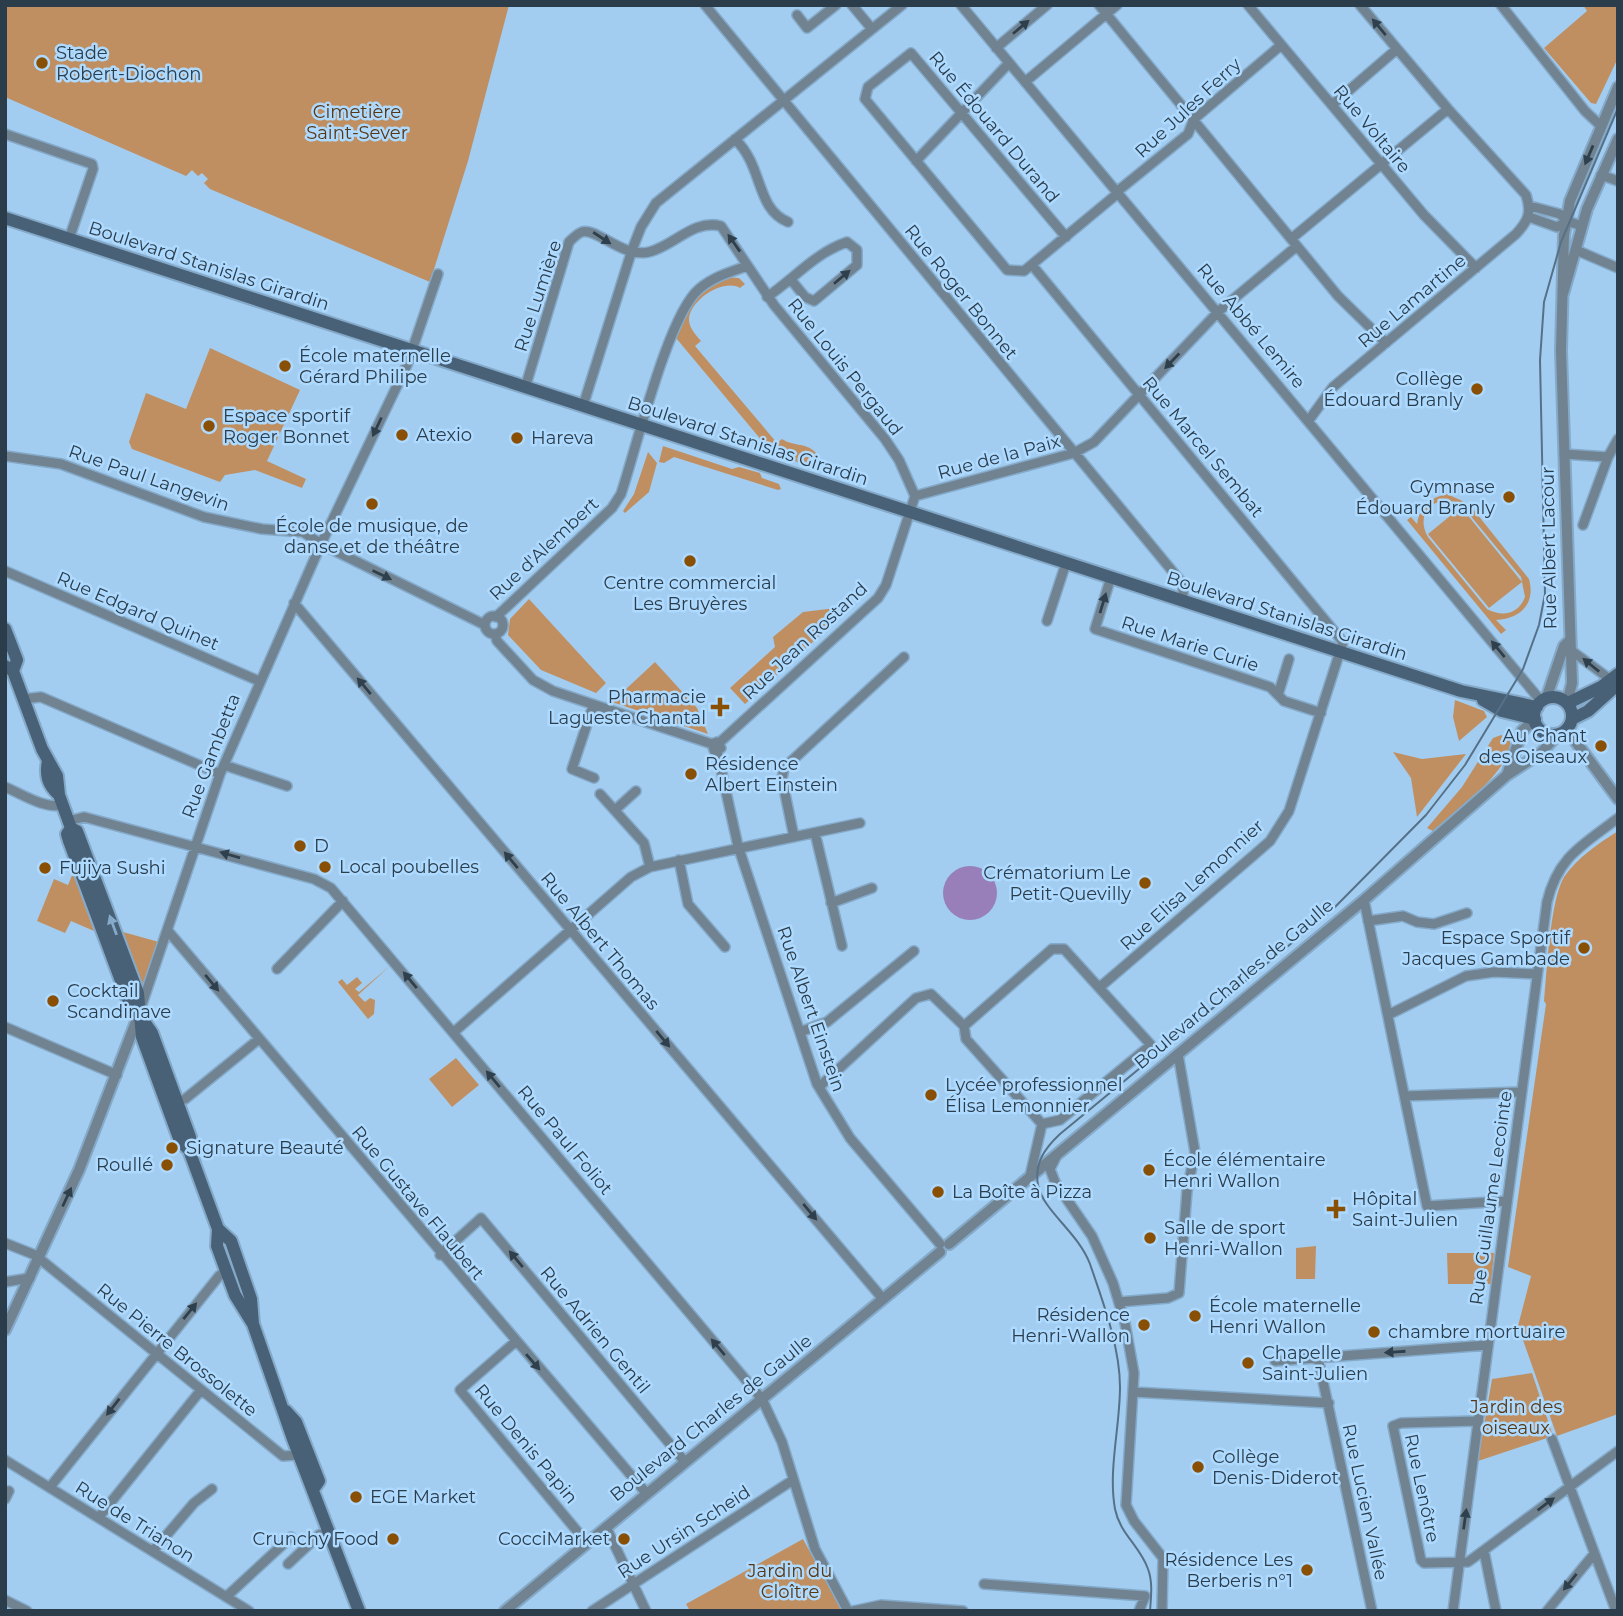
<svg xmlns="http://www.w3.org/2000/svg" width="1623" height="1616" viewBox="0 0 1623 1616" font-family="Montserrat,sans-serif">
<rect width="100%" height="100%" fill="#a2cdf1"/>
<!-- green -->
<path fill="#c08f61" fill-rule="evenodd" d="M5,5H509L468,161L430,282L210,189L204,183L208,179L202,173L198,176L192,170L186,176L5,97Z
M1583,5H1618V58L1596,104L1591,103L1544,48L1587,11Z
M727,277L739,278L745,284L740,288C723,278 688,301 689,321C690,329 696,335 701,341L695,346L777,443L782,439C794,447 806,442 816,453V468L773,454L676,338C685,305 699,292 727,277Z
M210,348L300,390L267,461L306,479L302,488L255,470L225,475L220,482L132,449L129,442L146,393L186,409Z
M663,446L732,469L739,467L760,473L762,478L779,484L781,489L778,490L674,457L664,463L659,462Z
M648,452L657,463L649,492L625,513L623,511L634,494Z
M1447,494L1469,504L1529,579C1536,604 1520,619 1496,620L1506,630L1501,634L1407,520L1411,517L1417,524C1420,506 1429,498 1447,494ZM1449,500L1464,508L1521,577L1525,597C1518,615 1502,617 1487,609L1428,537C1417,518 1427,501 1449,500Z
M1461,507L1522,582L1489,608L1428,534Z
M529,599L606,683L596,693L541,670L508,635L510,619Z
M852,606L745,704L730,688L775,647L773,637L803,612Z
M655,662L697,708L708,734L612,702Z
M1455,700L1484,711L1487,717L1459,741L1453,717Z
M1501,735L1510,739C1513,769 1462,805 1441,825L1433,831L1427,828L1462,787L1493,738Z
M1393,752L1422,759L1466,754L1417,817L1411,778Z
M1618,831V1414L1557,1436L1518,1326L1531,1276L1508,1267L1546,1004L1544,1001C1547,971 1550,901 1564,877C1578,857 1598,844 1618,831Z
M73,873L94,931L71,921L65,933L37,921L54,879L68,885Z
M123,932L159,942L145,984H142Z
M390,966L358,995L365,1002L370,998L375,1000L374,1014L368,1019L338,982L342,979L347,985L357,977L362,983L355,989L359,992Z
M456,1058L479,1085L452,1107L429,1079Z
M1316,1246L1315,1279H1296V1248Z
M1447,1253H1494L1491,1284H1448Z
M1532,1373L1553,1436L1478,1461L1492,1379Z
M803,1539L842,1611H690L686,1604Z"/>
<!-- water -->
<path fill="#987fb9" d="M943 893a27 27 0 1 1 54 0a27 27 0 1 1-54 0Z"/>
<g fill="none" stroke-linecap="round" stroke-linejoin="round">
<!-- minor casing -->
<g stroke="#85aac9" stroke-width="12">
<path id="minor" d="M705,5L1183,584V601
M852,5L872,29
M961,5L1541,701
M1099,5L1338,296L1386,343
M1248,5L1424,215L1476,268
M1501,5L1585,111L1601,126
M797,15L807,28L836,5
M996,48L1047,5
M1025,82L1117,5
M1332,105L1397,49
M5,134L92,164L93,169L69,239
M735,139C764,167 755,208 788,222
M916,161L1009,63
M1601,175L1618,181
M1530,206L1560,214L1567,221L1582,226
M1529,217L1557,227L1567,221
M1066,237L911,53L868,87L865,99L1007,270L1024,271L1117,194L1119,190L1188,134L1194,119L1280,46
M1291,239L1448,109
M1576,250L1618,268
M1032,265L1343,642L1289,811L1270,841L1254,855L1100,987
M767,297C795,278 815,253 847,242L857,250V265L814,301L805,297L792,281
M525,388L569,242C572,239 578,233 582,232C596,227 622,258 649,252C674,246 693,219 721,226L774,305L885,439L899,460L915,496
M583,406L632,250L641,227L656,203L902,5
M1309,420L1333,387L1516,234C1528,221 1532,213 1526,195L1448,109L1360,5
M1564,454L1608,457L1583,525
M5,456L61,464L204,517L262,529L303,532L321,544L485,625
M1608,457L1618,439
M915,496L1074,453L1094,442L1219,311L1297,246
M5,571L259,681
M1111,577L1095,629L1270,687L1284,701L1321,713
M294,603L883,1299
M485 625a9 9 0 1 1 18 0a9 9 0 1 1-18 0Z
M496,617L612,508L621,494C636,449 668,315 699,289C713,277 730,272 747,266
M1047,621L1066,563
M495,634L497,641L533,680L553,691L712,744L717,742L721,748L714,750L712,744
M1572,651L1611,680
M1278,695L1289,659
M23,699L41,697L220,774
M593,706L572,769L594,778
M719,743L878,598L886,585L915,496
M717,751L738,846L817,1084L850,1138L940,1244
M224,765L287,786
M5,787C22,794 44,809 62,805
M600,794L644,843L650,867
M615,810L636,791
M68,821L84,817L314,879L331,888L762,1399L782,1442L815,1549L848,1611
M815,833L842,946
M794,837L782,779L784,768L904,657
M679,860L688,904L725,947
M1364,900L1427,1206L1507,1201
M831,903L872,888
M1368,921L1403,916L1417,922L1434,924L1467,913
M168,931L647,1494
M277,969L343,901
M141,1007L220,774L321,544L407,365L438,274
M1388,1015L1466,976L1494,972L1537,974
M964,1026L1052,949H1064L1151,1045L1060,1120L1042,1124
M5,1027L117,1075
M454,1032L631,877L650,867L860,823
M800,1032L827,1022L914,951
M819,1087L916,998L931,994L964,1026L966,1039L1042,1124
M1405,1096L1521,1092
M177,1101L185,1099L259,1039
M1056,1157L1050,1169L1055,1182L1092,1236L1113,1283L1125,1323L1134,1373L1126,1505L1134,1521L1163,1558L1162,1611
M1030,1176L1042,1124
M5,1243L35,1255L283,1456L299,1455
M440,1255L481,1218L685,1462
M5,1282L30,1278
M1119,1302L1168,1298L1179,1293L1187,1191L1195,1152L1178,1054
M515,1342L460,1390L587,1543
M1318,1358L1372,1611
M1275,1361L1488,1345
M1133,1392L1329,1403
M1478,1421L1401,1423L1393,1426L1421,1560L1424,1563L1468,1562L1618,1451
M1552,1439L1616,1611
M5,1460L249,1611
M50,1487L219,1276L226,1271
M5,1499L9,1491
M99,1517L201,1390
M606,1527L646,1611
M153,1551L194,1503L212,1489
M1484,1551L1496,1611
M288,1564L319,1535L330,1531
M984,1584L1145,1596L1139,1611
M226,1597L291,1537
M5,1600L27,1611
M592,1611L793,1480
M853,1611L881,1605L963,1611
M1453,1611L1547,902C1558,856 1583,845 1618,818
M1547,1611L1594,1554"/>
</g>
<!-- tertiary casing -->
<g stroke="#85aac9" stroke-width="14">
<path id="tertiary" d="M1563,294L1587,209L1618,139
M1546,699L1564,646L1569,641
M1567,703L1572,683L1561,351L1564,235L1570,201L1618,87
M1567,730L1618,799
M1507,775L1522,731L1535,719
M949,1244L1364,900L1507,775L1541,753L1558,734
M5,1330L79,1170L139,1014
M505,1611L940,1252"/>
</g>
<!-- secondary casing -->
<g stroke="#85aac9" stroke-width="16">
<path id="secondary" d="M5,218L1461,691L1537,707
M5,629L17,660L13,671
M5,666L13,671L42,749L57,776L59,795L71,828L77,831L138,993L142,1037L180,1141L189,1150L218,1229L217,1246L235,1295L253,1324
M1534 716a19 19 0 1 1 38 0a19 19 0 1 1-38 0Z
M1483,700L1502,711L1535,719
M1568,703L1601,687L1618,674
M1572,719L1588,711L1618,684
M48,761C45,776 48,785 59,795
M71,828L67,834L69,841L127,997L152,1033L190,1137L189,1150
M218,1229L231,1241L251,1299L253,1324L293,1439L359,1611
M286,1411L296,1422L319,1481L314,1488"/>
</g>
<!-- minor -->
<use href="#minor" stroke="#718391" stroke-width="9"/>
<!-- tertiary -->
<use href="#tertiary" stroke="#718391" stroke-width="10"/>
<!-- secondary -->
<use href="#secondary" stroke="#486177" stroke-width="12"/>
<!-- tram -->
<path stroke="#567187" stroke-width="2" d="M1150,1611C1151,1597 1153,1582 1148,1569C1140,1546 1120,1534 1115,1509C1108,1470 1120,1427 1120,1387C1120,1347 1103,1302 1090,1264C1078,1232 1043,1211 1038,1185C1034,1163 1045,1148 1060,1134L1333,909L1426,815L1465,765L1523,669L1539,625L1545,594L1540,360L1544,302L1561,242L1618,108"/>
</g>
<!-- one-way arrows -->
<defs><path id="oneway-solid" d="M-6-.8H1V-3.2L6.5 0L1 3.2V.8H-6Z" transform="scale(1.75)"/></defs>
<g fill="#2e404e">
<use href="#oneway-solid" transform="translate(1021 27) rotate(-40)"/>
<use href="#oneway-solid" transform="translate(1379 27) rotate(-130)"/>
<use href="#oneway-solid" transform="translate(1589 155) rotate(113)"/>
<use href="#oneway-solid" transform="translate(602 238) rotate(33)"/>
<use href="#oneway-solid" transform="translate(734 243) rotate(-125)"/>
<use href="#oneway-solid" transform="translate(842 277) rotate(-40)"/>
<use href="#oneway-solid" transform="translate(1172 361) rotate(134)"/>
<use href="#oneway-solid" transform="translate(377 427) rotate(115)"/>
<use href="#oneway-solid" transform="translate(382 575) rotate(26)"/>
<use href="#oneway-solid" transform="translate(1103 603) rotate(-73)"/>
<use href="#oneway-solid" transform="translate(1498 649) rotate(-129)"/>
<use href="#oneway-solid" transform="translate(1591 665) rotate(-141)"/>
<use href="#oneway-solid" transform="translate(364 686) rotate(-130)"/>
<use href="#oneway-solid" transform="translate(230 855) rotate(-164)"/>
<use href="#oneway-solid" transform="translate(511 860) rotate(-130)"/>
<use href="#oneway-solid" transform="translate(410 980) rotate(-130)"/>
<use href="#oneway-solid" transform="translate(212 983) rotate(50)"/>
<use href="#oneway-solid" transform="translate(663 1039) rotate(50)"/>
<use href="#oneway-solid" transform="translate(493 1079) rotate(-130)"/>
<use href="#oneway-solid" transform="translate(67 1197) rotate(-65)"/>
<use href="#oneway-solid" transform="translate(810 1212) rotate(50)"/>
<use href="#oneway-solid" transform="translate(516 1259) rotate(-130)"/>
<use href="#oneway-solid" transform="translate(190 1311) rotate(-51)"/>
<use href="#oneway-solid" transform="translate(718 1347) rotate(-130)"/>
<use href="#oneway-solid" transform="translate(1395 1352) rotate(176)"/>
<use href="#oneway-solid" transform="translate(533 1362) rotate(49)"/>
<use href="#oneway-solid" transform="translate(113 1407) rotate(128)"/>
<use href="#oneway-solid" transform="translate(1546 1504) rotate(-37)"/>
<use href="#oneway-solid" transform="translate(1465 1519) rotate(-82)"/>
<use href="#oneway-solid" transform="translate(1570 1582) rotate(129)"/>
</g>
<use fill="#86aac9" href="#oneway-solid" transform="translate(113 925) rotate(-110)"/>
<!-- markers -->
<g fill="#895005" stroke="#afdaff" stroke-width="2.5">
<circle cx="42" cy="63" r="7"/>
<circle cx="285" cy="366" r="7"/>
<circle cx="1477" cy="389" r="7"/>
<circle cx="209" cy="426" r="7"/>
<circle cx="402" cy="435" r="7"/>
<circle cx="517" cy="438" r="7"/>
<circle cx="1509" cy="497" r="7"/>
<circle cx="372" cy="504" r="7"/>
<circle cx="690" cy="561" r="7"/>
<path d="M716.5 696.5h7v7h7v7h-7v7h-7v-7h-7v-7h7z"/>
<circle cx="1601" cy="746" r="7"/>
<circle cx="691" cy="774" r="7"/>
<circle cx="300" cy="846" r="7"/>
<circle cx="325" cy="867" r="7"/>
<circle cx="45" cy="868" r="7"/>
<circle cx="1145" cy="883" r="7"/>
<circle cx="1584" cy="948" r="7"/>
<circle cx="53" cy="1001" r="7"/>
<circle cx="931" cy="1095" r="7"/>
<circle cx="172" cy="1148" r="7"/>
<circle cx="167" cy="1165" r="7"/>
<circle cx="1149" cy="1170" r="7"/>
<circle cx="938" cy="1192" r="7"/>
<path d="M1332.5 1198.5h7v7h7v7h-7v7h-7v-7h-7v-7h7z"/>
<circle cx="1150" cy="1238" r="7"/>
<circle cx="1195" cy="1316" r="7"/>
<circle cx="1144" cy="1325" r="7"/>
<circle cx="1374" cy="1332" r="7"/>
<circle cx="1248" cy="1363" r="7"/>
<circle cx="1198" cy="1467" r="7"/>
<circle cx="356" cy="1497" r="7"/>
<circle cx="393" cy="1539" r="7"/>
<circle cx="624" cy="1539" r="7"/>
<circle cx="1307" cy="1570" r="7"/>
</g>
<g text-anchor="middle" stroke-width="5" stroke-linejoin="round" paint-order="stroke">
<!-- poi labels -->
<g font-size="18" fill="#2b3d4b" stroke="#afdaff" text-anchor="start">
<text x="56" y="59">Stade<tspan x="56" dy="21">Robert-Diochon</tspan></text>
<text x="299" y="362">École maternelle<tspan x="299" dy="21">Gérard Philipe</tspan></text>
<text x="1463" y="385" text-anchor="end">Collège<tspan x="1463" dy="21">Édouard Branly</tspan></text>
<text x="223" y="422">Espace sportif<tspan x="223" dy="21">Roger Bonnet</tspan></text>
<text x="416" y="441">Atexio</text>
<text x="531" y="444">Hareva</text>
<text x="1495" y="493" text-anchor="end">Gymnase<tspan x="1495" dy="21">Édouard Branly</tspan></text>
<text x="372" y="532" text-anchor="middle">École de musique, de<tspan x="372" dy="21">danse et de théâtre</tspan></text>
<text x="690" y="589" text-anchor="middle">Centre commercial<tspan x="690" dy="21">Les Bruyères</tspan></text>
<text x="706" y="703" text-anchor="end">Pharmacie<tspan x="706" dy="21">Lagueste Chantal</tspan></text>
<text x="1587" y="742" text-anchor="end">Au Chant<tspan x="1587" dy="21">des Oiseaux</tspan></text>
<text x="705" y="770">Résidence<tspan x="705" dy="21">Albert Einstein</tspan></text>
<text x="314" y="852">D</text>
<text x="339" y="873">Local poubelles</text>
<text x="59" y="874">Fujiya Sushi</text>
<text x="1131" y="879" text-anchor="end">Crématorium Le<tspan x="1131" dy="21">Petit-Quevilly</tspan></text>
<text x="1570" y="944" text-anchor="end">Espace Sportif<tspan x="1570" dy="21">Jacques Gambade</tspan></text>
<text x="67" y="997">Cocktail<tspan x="67" dy="21">Scandinave</tspan></text>
<text x="945" y="1091">Lycée professionnel<tspan x="945" dy="21">Élisa Lemonnier</tspan></text>
<text x="186" y="1154">Signature Beauté</text>
<text x="1163" y="1166">École élémentaire<tspan x="1163" dy="21">Henri Wallon</tspan></text>
<text x="153" y="1171" text-anchor="end">Roullé</text>
<text x="952" y="1198">La Boîte à Pizza</text>
<text x="1352" y="1205">Hôpital<tspan x="1352" dy="21">Saint-Julien</tspan></text>
<text x="1164" y="1234">Salle de sport<tspan x="1164" dy="21">Henri-Wallon</tspan></text>
<text x="1209" y="1312">École maternelle<tspan x="1209" dy="21">Henri Wallon</tspan></text>
<text x="1130" y="1321" text-anchor="end">Résidence<tspan x="1130" dy="21">Henri-Wallon</tspan></text>
<text x="1388" y="1338">chambre mortuaire</text>
<text x="1262" y="1359">Chapelle<tspan x="1262" dy="21">Saint-Julien</tspan></text>
<text x="1212" y="1463">Collège<tspan x="1212" dy="21">Denis-Diderot</tspan></text>
<text x="370" y="1503">EGE Market</text>
<text x="379" y="1545" text-anchor="end">Crunchy Food</text>
<text x="610" y="1545" text-anchor="end">CocciMarket</text>
<text x="1293" y="1566" text-anchor="end">Résidence Les<tspan x="1293" dy="21">Berberis n°1</tspan></text>
</g>
<!-- street labels -->
<g font-size="18" fill="#2b3d4b" stroke="#afdaff">
<text transform="translate(1188 108) rotate(-43)" y="6">Rue Jules Ferry</text>
<text transform="translate(994 127) rotate(50)" y="6">Rue Édouard Durand</text>
<text transform="translate(1372 129) rotate(50)" y="6">Rue Voltaire</text>
<text transform="translate(209 266) rotate(18)" y="6">Boulevard Stanislas Girardin</text>
<text transform="translate(961 292) rotate(51)" y="6">Rue Roger Bonnet</text>
<text transform="translate(538 296) rotate(-72)" y="6">Rue Lumière</text>
<text transform="translate(1412 301) rotate(-40)" y="6">Rue Lamartine</text>
<text transform="translate(1251 326) rotate(50)" y="6">Rue Abbé Lemire</text>
<text transform="translate(845 367) rotate(51)" y="6">Rue Louis Pergaud</text>
<text transform="translate(748 441) rotate(18)" y="6">Boulevard Stanislas Girardin</text>
<text transform="translate(1203 447) rotate(50)" y="6">Rue Marcel Sembat</text>
<text transform="translate(999 457) rotate(-15)" y="6">Rue de la Paix</text>
<text transform="translate(149 478) rotate(19)" y="6">Rue Paul Langevin</text>
<text transform="translate(1549 548) rotate(-91)" y="6">Rue Albert Lacour</text>
<text transform="translate(544 549) rotate(-43)" y="6">Rue d'Alembert</text>
<text transform="translate(138 611) rotate(23)" y="6">Rue Edgard Quinet</text>
<text transform="translate(1287 616) rotate(18)" y="6">Boulevard Stanislas Girardin</text>
<text transform="translate(805 641) rotate(-43)" y="6">Rue Jean Rostand</text>
<text transform="translate(1190 644) rotate(18)" y="6">Rue Marie Curie</text>
<text transform="translate(211 756) rotate(-69)" y="6">Rue Gambetta</text>
<text transform="translate(1192 885) rotate(-42)" y="6">Rue Elisa Lemonnier</text>
<text transform="translate(600 941) rotate(50)" y="6">Rue Albert Thomas</text>
<text transform="translate(1234 984) rotate(-40)" y="6">Boulevard Charles de Gaulle</text>
<text transform="translate(811 1009) rotate(71)" y="6">Rue Albert Einstein</text>
<text transform="translate(565 1140) rotate(50)" y="6">Rue Paul Foliot</text>
<text transform="translate(1491 1198) rotate(-82)" y="6">Rue Guillaume Lecointe</text>
<text transform="translate(418 1203) rotate(50)" y="6">Rue Gustave Flaubert</text>
<text transform="translate(595 1330) rotate(50)" y="6">Rue Adrien Gentil</text>
<text transform="translate(177 1350) rotate(39)" y="6">Rue Pierre Brossolette</text>
<text transform="translate(711 1418) rotate(-39)" y="6">Boulevard Charles de Gaulle</text>
<text transform="translate(526 1444) rotate(50)" y="6">Rue Denis Papin</text>
<text transform="translate(1422 1488) rotate(78)" y="6">Rue Lenôtre</text>
<text transform="translate(1365 1502) rotate(78)" y="6">Rue Lucien Vallée</text>
<text transform="translate(135 1522) rotate(32)" y="6">Rue de Trianon</text>
<text transform="translate(684 1532) rotate(-33)" y="6">Rue Ursin Scheid</text>
</g>
<!-- park labels -->
<g font-size="18" fill="#593610" stroke="#afdaff">
<text x="357" y="118">Cimetière<tspan x="357" dy="21">Saint-Sever</tspan></text>
<text x="1516" y="1413">Jardin des<tspan x="1516" dy="21">oiseaux</tspan></text>
<text x="790" y="1577">Jardin du<tspan x="790" dy="21">Cloître</tspan></text>
</g>
</g>
<!-- border -->
<rect width="1623" height="1616" fill="none" stroke="#2b3d4b" stroke-width="14"/>
</svg>
